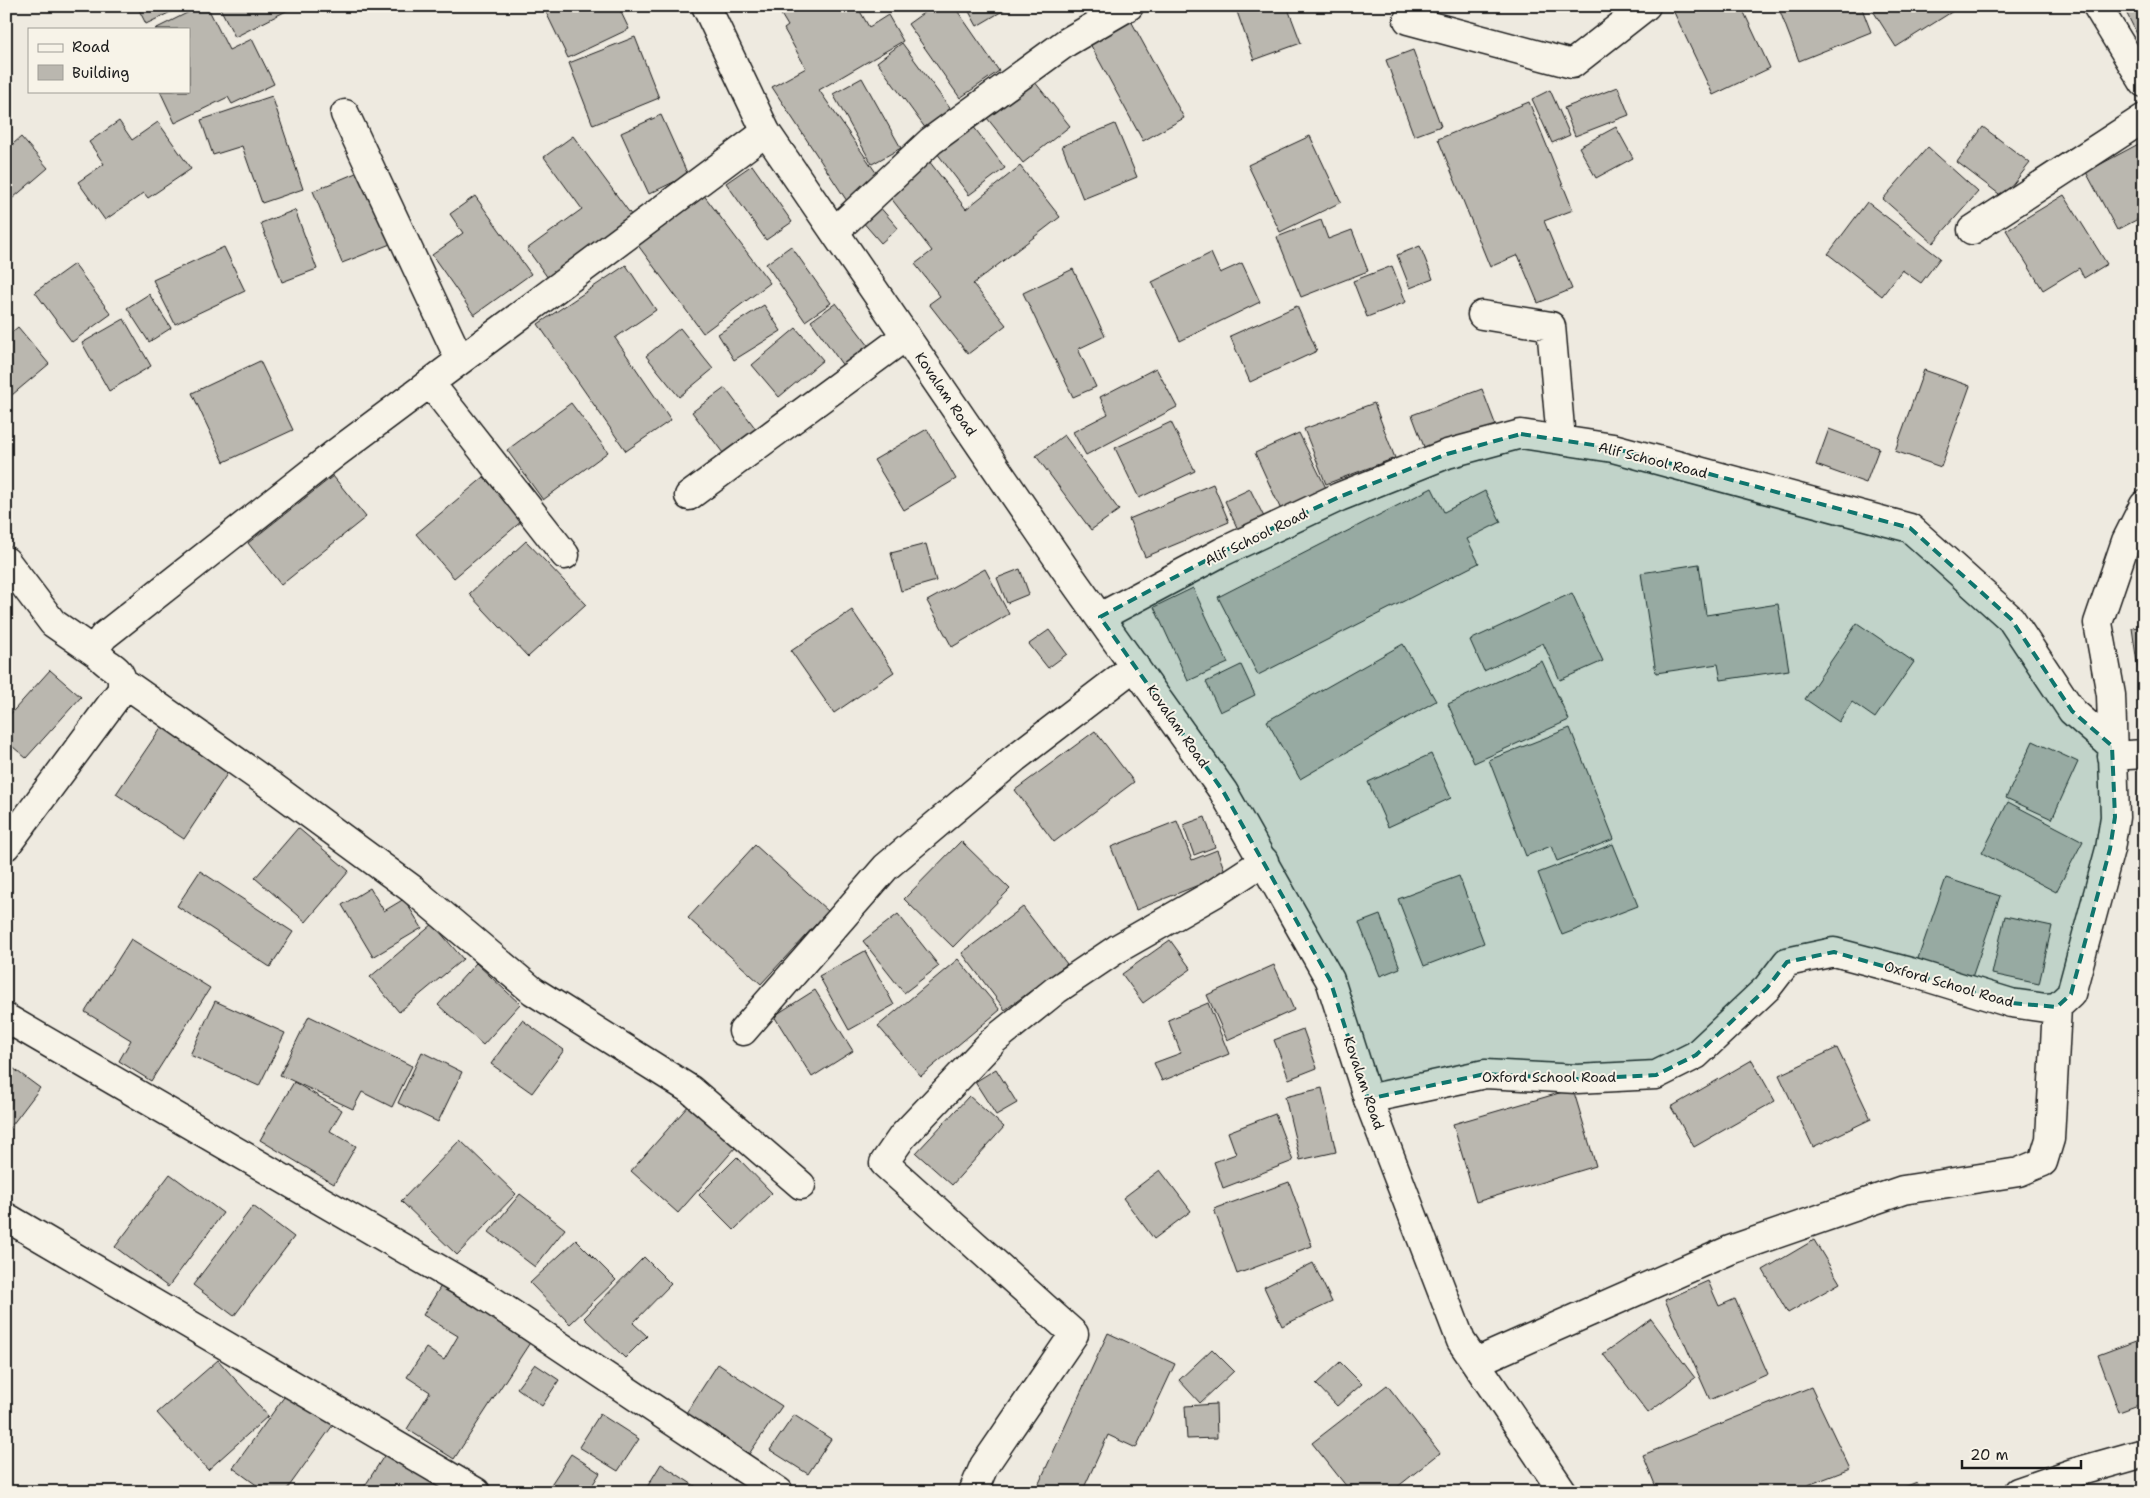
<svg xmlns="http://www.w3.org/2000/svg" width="2150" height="1498" viewBox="0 0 2150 1498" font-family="'Shantell Sans',sans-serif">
<rect width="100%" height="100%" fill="#eeeae0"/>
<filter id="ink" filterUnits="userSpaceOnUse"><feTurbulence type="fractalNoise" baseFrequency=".02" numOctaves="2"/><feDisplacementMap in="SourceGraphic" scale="10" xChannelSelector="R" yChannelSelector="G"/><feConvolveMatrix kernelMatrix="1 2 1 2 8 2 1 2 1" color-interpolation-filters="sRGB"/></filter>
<g filter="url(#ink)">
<!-- building -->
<path fill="#bab7af" stroke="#1c1c1c" d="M147,6H183L146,24L139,10Z
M201,6H207L229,50L252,39L274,84L232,104L228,97L175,123L160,91H189V29H155Z
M219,6H293L294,7L235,37Z
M543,6H618L629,29L568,58Z
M776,6H857L869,27L888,15L903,41L819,90L877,174L847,201L772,87L806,68L784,29L788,26Z
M933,6H954L999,71L960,98L908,24Z
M966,6H1011L977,26Z
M1235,6H1287L1301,43L1254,60Z
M1671,6H1741L1770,68L1713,95Z
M1778,6H1861L1871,32L1799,61Z
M1870,6H1961L1896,47Z
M2123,6H2144V48Z
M1130,19L1184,118L1143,141L1089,42Z
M635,37L659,98L593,125L569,63Z
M902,43L952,111L926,129L877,62Z
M1413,50L1441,126L1414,136L1386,60Z
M862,78L901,148L872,164L833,94Z
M1034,81L1070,126L1023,163L987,118Z
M1618,87L1629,115L1575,136L1564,108Z
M1550,90L1570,135L1552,143L1532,99Z
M272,96L303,189L262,203L242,146L213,155L201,120Z
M1529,102L1573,210L1544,221L1572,289L1538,303L1518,255L1490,267L1438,139Z
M661,115L688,175L649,194L621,133Z
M119,121L132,140L158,122L191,169L148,198L144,193L105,220L78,182L104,164L89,142Z
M1115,124L1137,177L1083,199L1062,146Z
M973,126L1005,168L969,195L937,153Z
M1616,127L1633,158L1596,178L1579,147Z
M1983,127L2030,163L2003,197L1957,162Z
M573,136L632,216L548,278L527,249L582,209L544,157Z
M1310,136L1341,202L1280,232L1248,165Z
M21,137L48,168L6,204V150Z
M2144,141V216L2117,230L2086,172Z
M1928,147L1978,192L1933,243L1883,199Z
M929,161L966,209L1020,166L1060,217L973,284L1006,325L968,354L929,304L940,296L915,264L932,251L887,193Z
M752,165L792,222L766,240L726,183Z
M363,170L393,243L342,263L313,191Z
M703,194L770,283L703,333L637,244Z
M2064,195L2107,264L2084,278L2079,268L2043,290L2006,230Z
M475,196L531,274L474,315L432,255L463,233L450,214Z
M1867,202L1940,258L1921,283L1902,270L1882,296L1828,254Z
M878,205L898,228L881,243L861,220Z
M295,210L317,269L282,282L261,223Z
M1321,220L1328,239L1352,230L1368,271L1301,297L1277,237Z
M791,246L831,303L805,321L766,264Z
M1420,246L1433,279L1410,288L1397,255Z
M224,247L245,291L175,324L153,280Z
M1211,253L1220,273L1242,263L1260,302L1180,341L1152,282Z
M74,264L111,314L72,342L35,292Z
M626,265L656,310L615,338L671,420L626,451L538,324Z
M1392,266L1406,302L1367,317L1353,281Z
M1073,269L1105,336L1078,349L1096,387L1073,397L1023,293Z
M149,294L171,328L149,342L127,308Z
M836,303L872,350L846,370L811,321Z
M764,305L781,331L734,360L718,334Z
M1297,306L1317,351L1250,382L1230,336Z
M124,319L151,366L109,391L82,343Z
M18,327L49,364L6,400V337Z
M680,328L713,369L679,397L646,356Z
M796,328L823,360L779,397L752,365Z
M260,361L293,430L224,462L192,393Z
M1156,368L1177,407L1086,455L1073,432L1108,414L1100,397Z
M1924,370L1970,386L1941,467L1895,451Z
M725,388L762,437L729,461L692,412Z
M1482,389L1496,426L1426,452L1412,415Z
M571,403L608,452L543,500L507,450Z
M1374,403L1395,458L1326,484L1304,429Z
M1171,422L1195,471L1139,498L1115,448Z
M927,429L956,479L904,510L874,460Z
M1829,429L1879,448L1866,483L1816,465Z
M1299,433L1326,488L1281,510L1255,453Z
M1064,435L1119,510L1091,530L1036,456Z
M333,476L366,517L281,585L248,543Z
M484,477L522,521L454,578L416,534Z
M1213,484L1229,522L1145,557L1129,519Z
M1432,488L1444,512L1485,491L1501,522L1467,539L1479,563L1258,675L1218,597Z
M1250,489L1265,519L1239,532L1225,501Z
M526,541L586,604L528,657L469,594Z
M926,544L936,581L901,591L891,553Z
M1699,564L1706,615L1778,604L1789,670L1721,680L1718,664L1656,673L1641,573Z
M985,569L1009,614L952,647L927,601Z
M1020,569L1029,594L1007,603L997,578Z
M1193,588L1228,663L1188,681L1154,607Z
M1572,593L1603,661L1560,680L1543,643L1484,671L1470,640Z
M852,610L894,672L834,713L791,651Z
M1857,623L1914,662L1875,718L1852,702L1839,722L1805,699Z
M2144,626V712L2132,628Z
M1049,630L1067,654L1048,668L1029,644Z
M1403,644L1436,701L1300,779L1267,721Z
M1542,661L1569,720L1474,763L1448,704Z
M1241,665L1255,695L1220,712L1206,682Z
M50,670L81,697L26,758L6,741V719Z
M164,723L231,768L184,839L116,794Z
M1570,728L1614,839L1557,861L1551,846L1526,856L1489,760Z
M1095,731L1134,782L1054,842L1015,790Z
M2033,741L2078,762L2052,819L2006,798Z
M1431,754L1451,798L1388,827L1368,782Z
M2008,802L2083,841L2056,892L1982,853Z
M1205,817L1215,847L1194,855L1183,825Z
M1177,821L1192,860L1217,850L1226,874L1136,910L1111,847Z
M298,828L349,871L306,922L255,878Z
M961,841L1010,889L953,947L904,899Z
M1613,844L1638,906L1562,935L1538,873Z
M755,845L828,911L761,984L688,918Z
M200,871L293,932L270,967L177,906Z
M1459,876L1484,943L1424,966L1398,899Z
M1946,878L2000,896L1969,986L1915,967Z
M370,888L384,911L404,899L422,928L373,957L342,905Z
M1023,907L1067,964L1005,1010L962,953Z
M898,914L939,966L904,993L863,941Z
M1380,915L1400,968L1380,976L1359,923Z
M2005,916L2052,926L2039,984L1992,974Z
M433,924L463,959L399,1012L370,977Z
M131,939L210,988L151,1081L119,1061L131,1040L85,1012Z
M1170,940L1191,969L1143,1003L1122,974Z
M865,951L894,1005L849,1030L819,976Z
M958,959L1000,1010L921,1076L878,1026Z
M476,963L520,1004L483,1045L438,1005Z
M1274,965L1294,1010L1227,1040L1207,995Z
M815,990L853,1051L812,1077L774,1016Z
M215,1001L285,1033L259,1086L190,1055Z
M1208,1003L1229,1054L1162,1081L1154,1063L1181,1053L1168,1020Z
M309,1016L412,1066L392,1107L362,1092L353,1109L280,1075Z
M522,1020L564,1050L532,1093L491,1064Z
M1303,1029L1317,1068L1289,1079L1274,1040Z
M1837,1048L1871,1119L1813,1147L1779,1075Z
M422,1052L462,1072L438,1122L398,1103Z
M1752,1060L1775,1101L1694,1147L1671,1107Z
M6,1063L40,1088L6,1133Z
M996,1069L1017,1103L996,1115L975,1082Z
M294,1082L342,1110L330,1131L356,1146L334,1184L260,1140Z
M1322,1088L1336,1152L1300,1160L1285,1097Z
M1573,1089L1596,1166L1476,1202L1453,1124Z
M969,1096L1004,1127L952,1185L916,1153Z
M689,1105L736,1147L678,1213L631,1171Z
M1275,1114L1293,1161L1223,1188L1214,1162L1236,1154L1228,1132Z
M460,1140L516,1194L457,1255L401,1201Z
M737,1157L772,1193L734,1230L699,1195Z
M1160,1170L1191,1211L1154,1239L1123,1198Z
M170,1174L223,1213L168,1287L115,1247Z
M1289,1182L1312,1246L1237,1274L1214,1209Z
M520,1194L565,1229L535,1267L489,1232Z
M253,1206L294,1237L234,1316L193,1285Z
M576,1240L616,1280L570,1324L530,1283Z
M1814,1240L1840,1283L1788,1313L1763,1270Z
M644,1257L671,1284L633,1323L647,1336L625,1358L584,1318Z
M1313,1263L1332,1302L1282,1326L1264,1287Z
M444,1281L533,1338L454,1459L407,1429L430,1392L407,1377L426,1348L444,1360L458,1336L423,1315Z
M1708,1281L1719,1306L1735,1299L1768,1374L1710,1400L1665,1300Z
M1651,1319L1695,1378L1648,1413L1603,1354Z
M1108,1333L1175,1364L1136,1448L1108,1435L1082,1492H1035Z
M2144,1338V1403L2119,1412L2098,1355Z
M1212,1349L1234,1371L1200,1403L1179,1380Z
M218,1360L268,1416L208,1470L157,1413Z
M1340,1362L1362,1384L1337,1406L1316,1384Z
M535,1364L559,1380L542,1406L517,1388Z
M718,1364L782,1406L749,1454L686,1413Z
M1387,1385L1440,1453L1391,1492H1351L1312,1443Z
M292,1386L338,1418L285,1492H266L233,1468Z
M1811,1387L1850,1469L1790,1492H1658L1643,1455Z
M1216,1404L1217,1438L1187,1439L1185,1406Z
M600,1414L639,1439L618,1471L579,1447Z
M794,1415L831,1439L808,1474L770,1450Z
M389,1448L444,1482L438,1492H361Z
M571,1454L600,1473L588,1492H546Z
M661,1464L701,1490L700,1492H644Z
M1917,1482L1921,1492H1892Z
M2144,1485V1492H2131Z"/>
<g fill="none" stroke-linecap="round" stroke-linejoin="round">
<!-- street casing -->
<g stroke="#1c1c1c" stroke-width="31">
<path id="street" d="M2097,6L2144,83
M1408,20L1572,64L1646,6
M345,114L460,360
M1972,230L2144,118
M835,231L931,141L1067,42L1129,6
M1482,315L1551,326L1561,440
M430,383L565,555
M689,496L906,336
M6,561L53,623L99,655
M1100,617L1222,552L1339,497L1447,454L1521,434L1613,448L1910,528L2011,619L2072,711L2112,746
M122,681L273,787L412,889L533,991L691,1090L801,1185
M2112,756L2144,754
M6,846L121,691C128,661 96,670 98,644L104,636L336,453L766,132
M6,1018L482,1294L779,1492
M743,1031L886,867L1015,758L1135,666
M1368,1099L1485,1074L1577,1079L1656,1075L1696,1055L1767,988L1787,962L1834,952L1910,972L2011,1003L2046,1008L2057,1007L2071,994L2110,849L2115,817L2111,695L2098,623L2126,541L2144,505
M6,1217L476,1492
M1476,1362L1730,1250L1903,1190L2019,1172L2043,1162L2050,1139L2057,1007
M973,1492L984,1466L1074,1334L884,1163L902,1137L994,1040L1056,990L1117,949L1215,893L1264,861
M2018,1492L2073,1473L2144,1453"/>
</g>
<!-- primary casing -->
<g stroke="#1c1c1c" stroke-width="31">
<path id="primary" d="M706,6L766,132L1065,569L1223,791L1330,980L1368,1099L1461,1341L1563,1492"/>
</g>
<!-- street -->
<use href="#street" stroke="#f7f3e8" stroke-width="28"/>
<!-- primary -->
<use href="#primary" stroke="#f7f3e8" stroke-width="28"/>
</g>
</g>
<!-- marked area -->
<path fill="#0f766e" fill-opacity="0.2" stroke="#0f766e" stroke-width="4" stroke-dasharray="10 6" stroke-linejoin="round" d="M1521,434L1613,448L1910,528L2011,619L2072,711L2112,746L2115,817L2110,849L2071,994L2057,1007L2011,1003L1834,952L1787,962L1767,988L1696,1055L1656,1075L1577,1079L1485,1074L1368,1099L1330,980L1223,791L1100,617L1222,552L1339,497L1447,454Z"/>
<g text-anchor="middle" stroke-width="4" stroke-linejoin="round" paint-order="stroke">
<!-- street labels -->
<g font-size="14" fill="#1c1c1c" stroke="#f7f3e8">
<text transform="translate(946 394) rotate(56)" y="5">Kovalam Road</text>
<text transform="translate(1653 460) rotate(14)" y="5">Alif School Road</text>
<text transform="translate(1256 537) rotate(-26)" y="5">Alif School Road</text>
<text transform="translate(1178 726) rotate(55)" y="5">Kovalam Road</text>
<text transform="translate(1949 984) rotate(16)" y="5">Oxford School Road</text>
<text x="1549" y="1082">Oxford School Road</text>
<text transform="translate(1364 1083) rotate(71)" y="5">Kovalam Road</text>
</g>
</g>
<!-- margin -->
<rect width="2150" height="1498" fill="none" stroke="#f7f3e8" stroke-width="25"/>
<rect x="12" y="12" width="2125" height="1473" fill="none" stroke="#1c1c1c" stroke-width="2" filter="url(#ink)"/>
<!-- legend -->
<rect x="28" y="28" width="162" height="65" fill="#f7f3e8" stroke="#9f9d96"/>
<rect x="38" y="44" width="25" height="8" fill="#f7f3e8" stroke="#9f9d96"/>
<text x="72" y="52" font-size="15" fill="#1c1c1c">Road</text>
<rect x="38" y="65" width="25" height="15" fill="#bab7af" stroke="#9f9d96"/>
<text x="72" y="78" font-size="15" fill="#1c1c1c">Building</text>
<!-- scale -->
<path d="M1962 1460v8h119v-8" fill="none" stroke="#1c1c1c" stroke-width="2.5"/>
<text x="1970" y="1460" font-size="15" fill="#1c1c1c" stroke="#f7f3e8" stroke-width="4" paint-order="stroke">20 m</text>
</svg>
